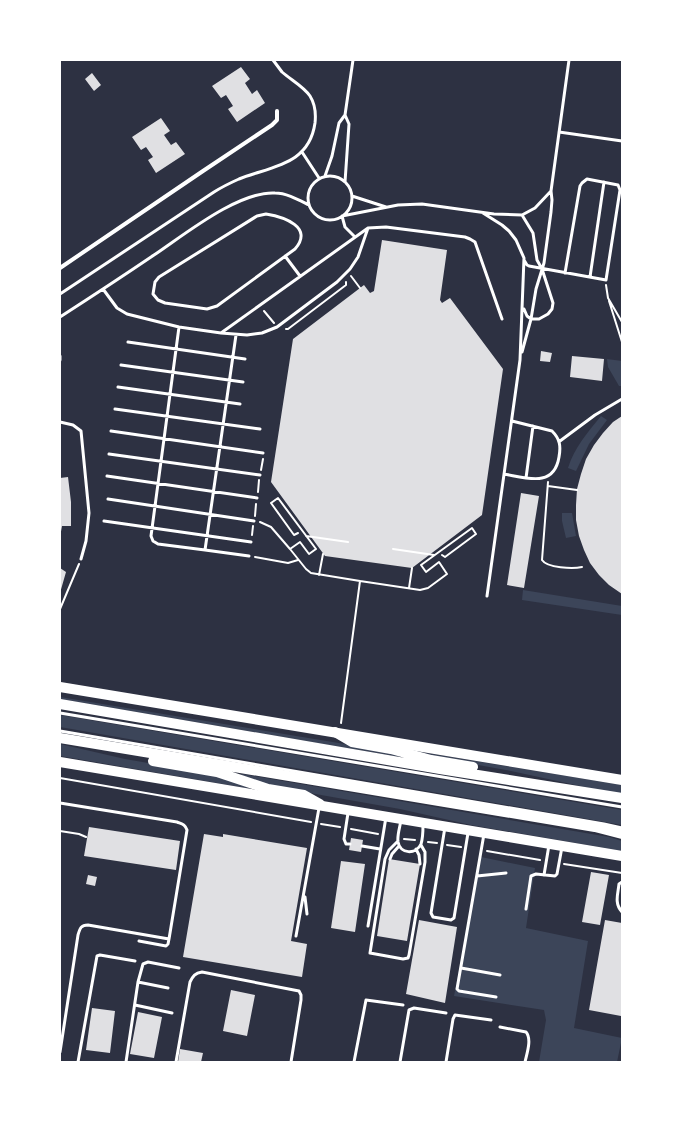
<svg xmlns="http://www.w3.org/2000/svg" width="682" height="1122" viewBox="0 0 682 1122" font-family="'PT Sans',sans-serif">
<rect width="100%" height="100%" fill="#2d3142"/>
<!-- green -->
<path fill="#3c4559" d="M607,359L622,361V386H619L608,367Z
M601,416L607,420L589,444L576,471L568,468C574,448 588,432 601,416Z
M562,513H572L576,536L566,538L562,521Z
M523,590L622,606V615L522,600Z
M60,697L381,750L401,756L399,757L60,699Z
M60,715L622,810V825L60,727Z
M60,744L125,759L217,775L252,789L60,756Z
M414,751L622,785V795L511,771L418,754Z
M242,774L609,837L622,841V851L471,825L400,809L276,787L240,775Z
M481,857L535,868L526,928L588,941L574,1028L622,1038L617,1062H539L546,1020L544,1010L454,996Z"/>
<!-- building -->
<path fill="#e0e0e3" d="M241,67L250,79L245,83L252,94L257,90L265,103L237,122L228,109L233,106L226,95L221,98L212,86Z
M92,73L101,85L94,91L85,79Z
M161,118L170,131L164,135L171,145L176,142L185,154L156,173L148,160L153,157L146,147L141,150L132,137Z
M382,240L447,250L440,300L442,303L450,298L503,369L482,515L412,568L325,556L271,482L293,339L364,285L370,293L374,291Z
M541,351L552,353L550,362L540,361Z
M572,356L604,359L602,381L570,377Z
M622,416V594L609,585L599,575L590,563L584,550L579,536L576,520V505L577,489L581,474L586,459L594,445L603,433L613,422Z
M68,477L71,502V526H62L60,537V478Z
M521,493L539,496L524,588L507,585Z
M60,568L66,572L60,593Z
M89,827L180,841L176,870L84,856Z
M204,834L223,837V834L307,848L291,941L307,944L302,977L183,957Z
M351,838L363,840L361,852L349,850Z
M389,859L420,864L407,941L377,936Z
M341,861L365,864L355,932L331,928Z
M591,872L609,875L600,925L582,922Z
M88,875L97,877L95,886L86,884Z
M419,920L457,927L445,1003L406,994Z
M605,920L622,923V1009L621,1016L589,1010Z
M231,990L255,995L247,1036L223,1031Z
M92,1008L115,1011L110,1053L86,1050Z
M138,1012L162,1017L154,1058L130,1054Z
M180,1049L203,1053L201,1062H178Z"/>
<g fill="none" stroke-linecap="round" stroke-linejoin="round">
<!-- path -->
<path stroke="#fff" stroke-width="2" d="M351,276L360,288
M606,285L608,298L622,322
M609,301L622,342
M264,311L274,323
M286,329H288L346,285V282
M261,470L263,459
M548,482L542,560C547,568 573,569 582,567
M548,486L577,490
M258,492L259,480
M255,516L256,504
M260,522L271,527L290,549
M298,533L294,535L271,503L278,498L316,549L309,554L300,542L290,549L306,569L311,573L360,581L341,723
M252,535L253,526
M306,536L348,542
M393,549L434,555
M255,557L288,563L298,560
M319,575L323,554
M360,581L420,590L428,588L447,574L439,562L426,572L421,565L472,528L476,534L445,557L442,555
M409,588L412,568
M60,609L79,564
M60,778L311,822
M321,824L340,827
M351,829L378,834
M60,831L79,834L86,837
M404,839L415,840
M428,842L437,843
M447,845L461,847
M487,851L540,860
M564,864L622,873"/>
<!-- service -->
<path stroke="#fff" stroke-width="3" d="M559,132L622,141
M302,152L319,178
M325,176L332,156L339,123L345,115
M308 198a22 22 0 1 1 44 0a22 22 0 1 1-44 0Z
M345,182L349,124L345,115L353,60
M352,196L386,207
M483,213L502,225L509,231L516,240L524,258L520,360L487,596
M266,214C284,217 314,227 295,249L217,306L207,309L165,303L158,300L153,294L155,282L159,277L257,216Z
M522,215L533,233L537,260L542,269L553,303L552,309L548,314L539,319H531L527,316L524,309
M355,237L345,227L342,216L398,205L422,204L494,214L522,215L535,208L551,191
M285,256L300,276
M524,260L527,265L529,266L606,280L620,190L618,185L587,179L582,183L580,186L565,273
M590,277L604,182
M103,289L117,308L127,314L179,327L221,333L368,228L386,227L465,237L470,239L475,242L502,319
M60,294L214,192C222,187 230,183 239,179C272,166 309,165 315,123C316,114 315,104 310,96C303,86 291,80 282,72C279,68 276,64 273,60
M60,317C91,297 123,276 154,255C184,235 238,191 275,193C287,193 299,200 309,205
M179,327L151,536L153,541L158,544L205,550L236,335
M221,333L247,335L262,333L277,327L337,282L350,269L358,257L368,228
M128,342L245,359
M522,352L531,319L536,289L544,263L551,212L552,200L551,191L569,60
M60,356V360
M121,365L243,382
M118,387L240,404
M115,409L260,429
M60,422L73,425L81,431L89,513L86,541L81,559
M111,431L263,453
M560,441L595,415L622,399
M109,454L260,475
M504,474C527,478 554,488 559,457C561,446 560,439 552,431L512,421
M107,476L257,498
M526,478L533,426
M108,499L254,521
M104,521L251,542
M205,550L249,556
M60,713L622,807
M60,731L604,824L622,828
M60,803L177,822C182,824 185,824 187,830L169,939L88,925C81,925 80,928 78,935L60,1052
M348,813L344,839L346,844H350
M401,820C400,827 397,835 398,842C400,854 416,855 421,844C423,838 423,831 423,825
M445,827L431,913L433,917L451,920L454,918L468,833
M484,834L457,989L459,991L496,997
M398,841L389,850L385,859L370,953L403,959L408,958L409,955L425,862V852L421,845
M362,846L380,849
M416,849L419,855L420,864
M390,859L392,854L399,846
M544,875L549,845
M477,876L506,873
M622,882L619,884C618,894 614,903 622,912
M305,897L307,914
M526,909L531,876L536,874L555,876L557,874L562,847
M368,926L386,817
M296,936L319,808
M139,941L166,946L168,944L169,939
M461,968L500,975
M138,982L168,988
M135,1005L172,1013
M500,1027L526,1032C532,1039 527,1053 525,1062
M78,1062L97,956L100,955L135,961
M126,1062L138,982L143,964L148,962L179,968
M176,1062L190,982C193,976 195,973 202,972L299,991L301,995V1000L291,1062
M354,1062L366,1000L403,1005
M400,1062L409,1010L414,1008L446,1013
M446,1062L453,1019L455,1015L491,1020"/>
<!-- minor -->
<path stroke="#fff" stroke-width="4" d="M60,268L203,171L272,125L277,120V111"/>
<!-- primary -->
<path stroke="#fff" stroke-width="10" d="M60,687L622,780
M60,762L622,856"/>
<!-- trunk -->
<path stroke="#fff" stroke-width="10" d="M60,704L440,769L622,798
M335,732L352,742L391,749L431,760L473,767
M60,738L595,827L622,834
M153,761L217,772L268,789L304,795L320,804"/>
</g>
<!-- border -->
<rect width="682" height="1122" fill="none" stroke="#ffffff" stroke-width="122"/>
</svg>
